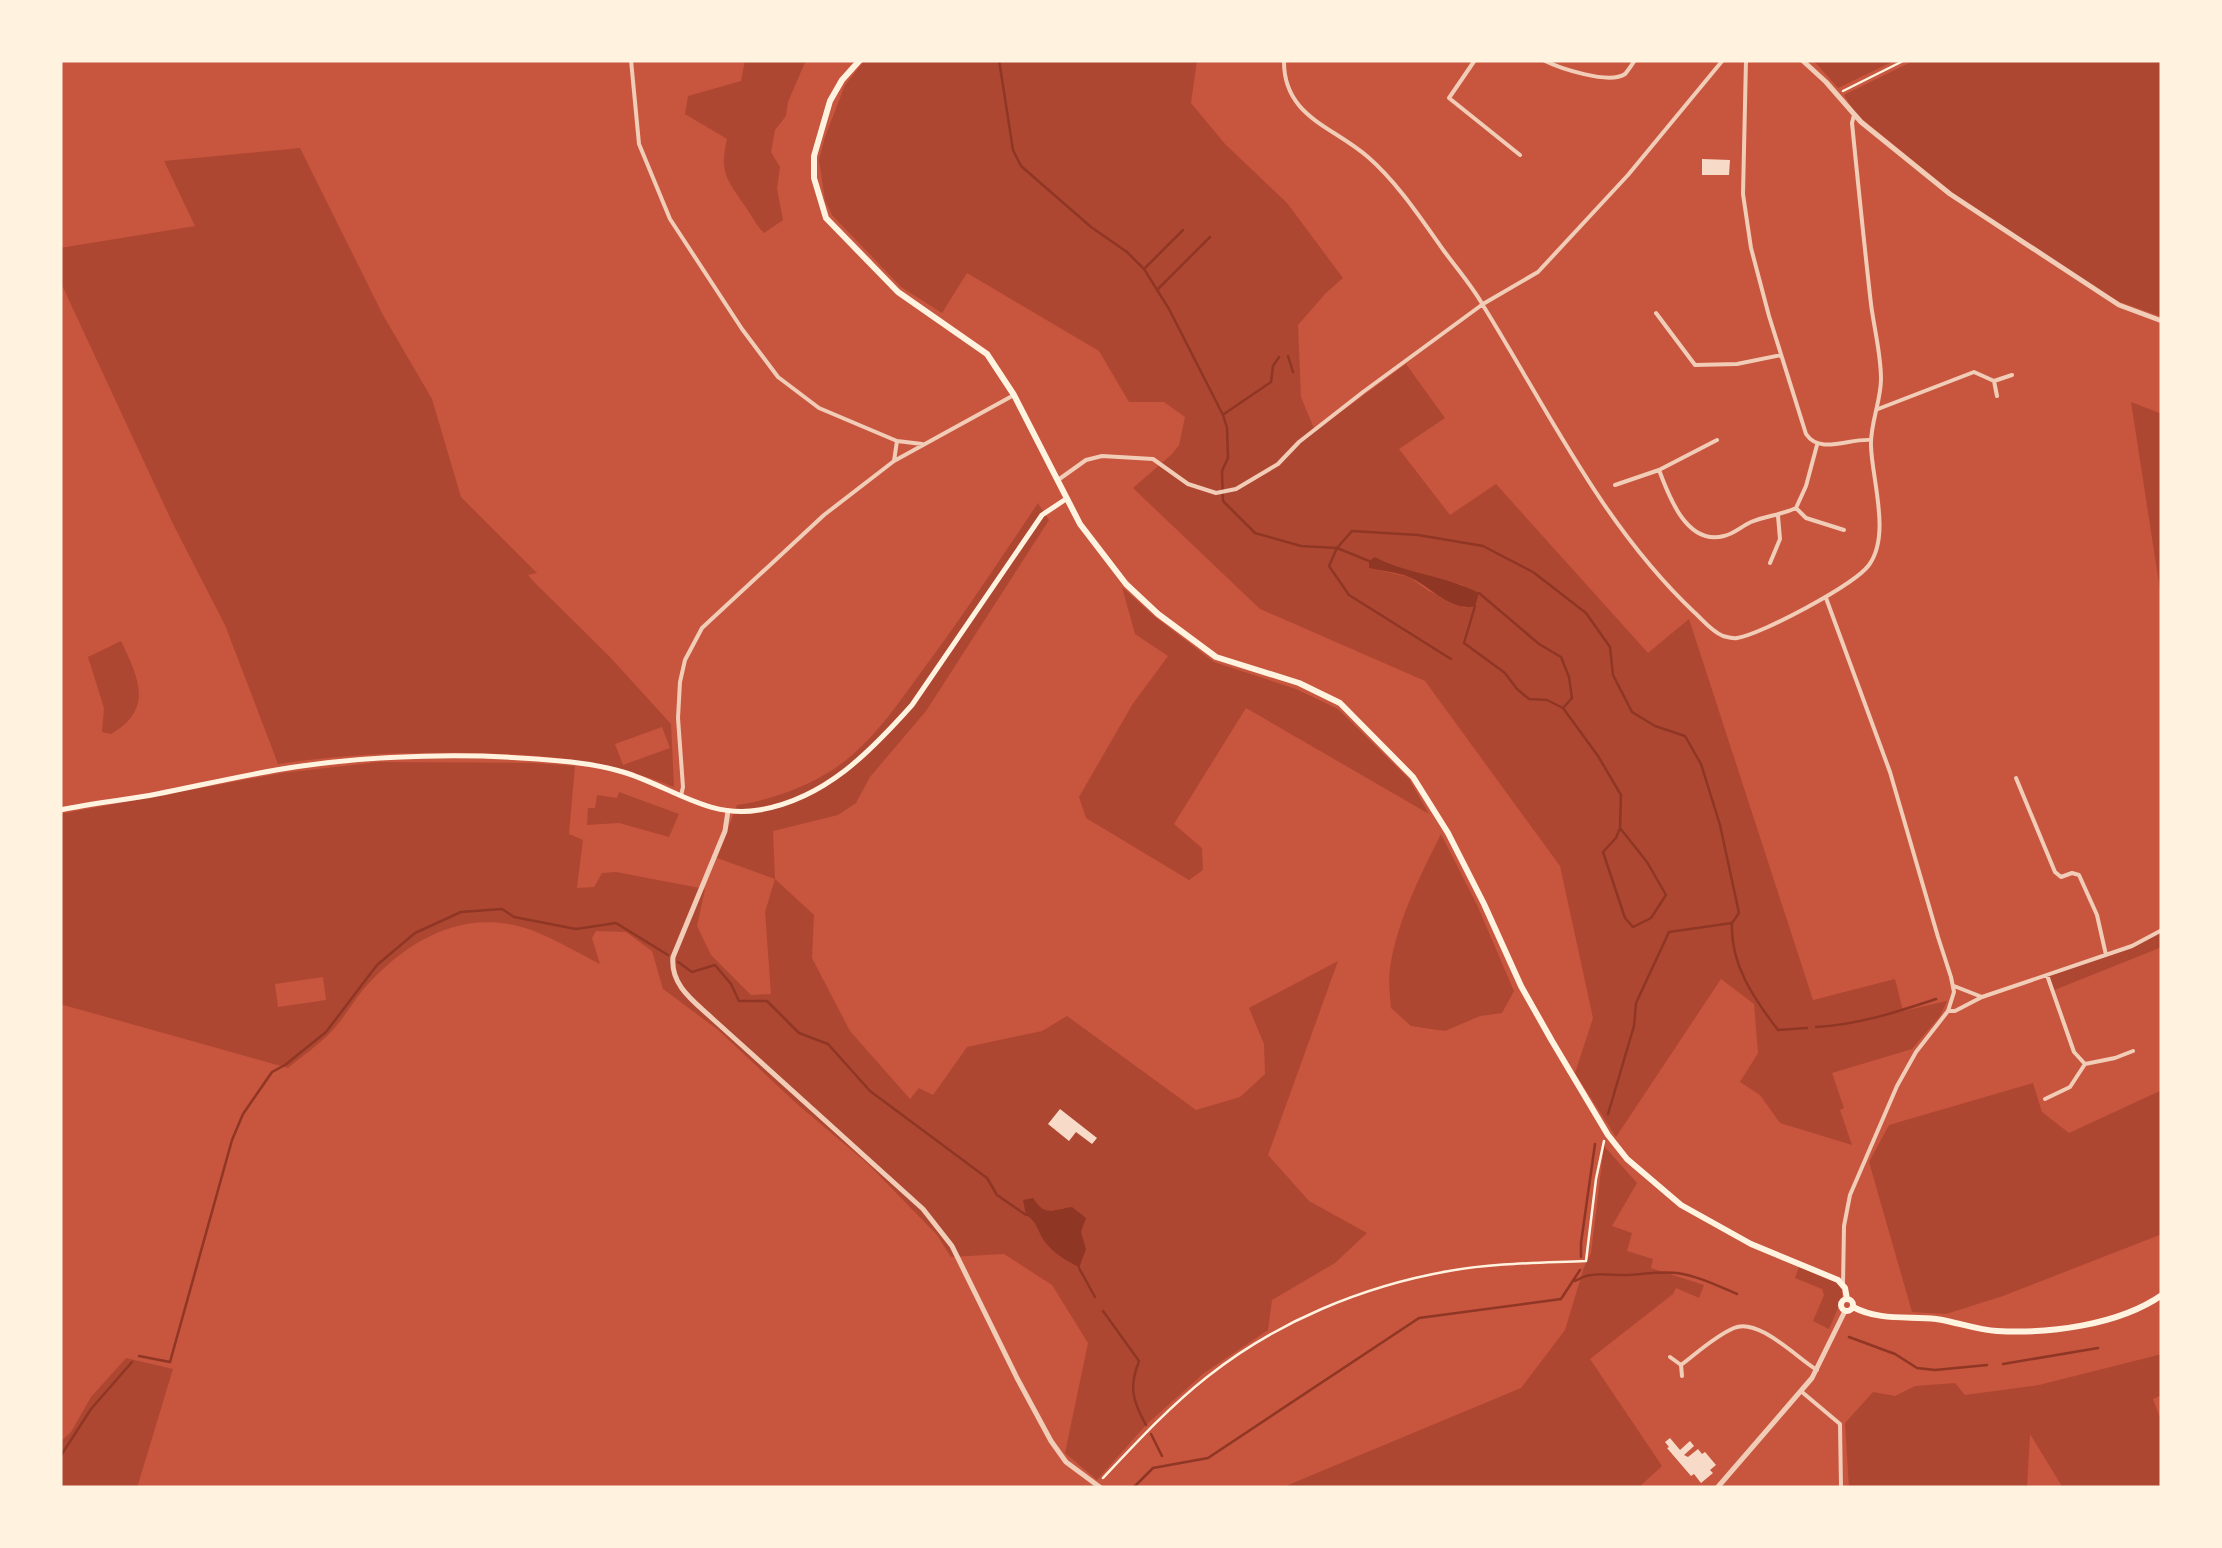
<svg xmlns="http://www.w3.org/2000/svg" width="2222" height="1548" viewBox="0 0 2222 1548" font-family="Roboto,sans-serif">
<rect width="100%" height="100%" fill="#c8553d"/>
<!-- green -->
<path fill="#ae4732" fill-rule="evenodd" d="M745,60H806L788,102L786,116L775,130L771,152L780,167L777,189L783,220L764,233C756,225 752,216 745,206C727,179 719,173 727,139L685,114L688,96L741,81Z
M865,60H1197L1191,103L1225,144L1287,203L1343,278L1326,293L1298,325L1301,397L1315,431L1406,364L1445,418L1399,449L1450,515L1496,484L1648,653L1689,619L1813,1000L1895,979L1903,1011L1947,1001L1940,1016L1912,1049L1832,1073L1844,1108L1840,1110L1852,1145L1780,1123L1760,1095L1740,1082L1758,1053L1754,1004L1721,979L1616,1137L1575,1073L1593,1018L1560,866L1425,681L1260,609L1133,488L1172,454L1179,445L1185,417L1164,402H1129L1099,351L967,273L942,313L901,287L832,215L825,200L819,160L825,137L845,85ZM1375,557L1405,570L1463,585L1465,608L1429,591L1409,577L1369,568Z
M1813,60H1896L1838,88Z
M1915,60H2162V317L2120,302L2076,276L1949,190L1855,113L1844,95Z
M300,148L383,315L432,399L461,497L537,573L528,575L534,582L609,656L671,724L674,787C601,758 548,755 470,753C403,752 345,754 278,764L225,625L173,524L60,281V248L195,226L164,161ZM662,727L670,748L623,765L615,744Z
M2131,402L2162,414V597L2160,590Z
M1038,503L1049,520L926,711L870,777L856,803L838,815L773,831L775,879L814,915L812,958L850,1031L910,1099L919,1088L933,1095L967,1047L1042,1031L1067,1016L1196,1110L1240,1097L1265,1074L1264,1044L1249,1008L1338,961L1268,1155L1309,1201L1367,1233L1335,1263L1272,1300L1268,1330L1204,1373L1146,1425L1097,1480L1065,1453L1088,1343L1052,1285L1004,1254L951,1257L937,1235L868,1164L797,1104L717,1029L663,989L652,951L626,932L596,931L592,938L600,964C578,953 555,939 531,930C464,906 405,941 362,991C351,1005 342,1021 329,1034C317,1046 301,1057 288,1068L60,1004V814L282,773L379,762L532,763L575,766L569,834L583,840L577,888L594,887L602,873L616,872L705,889L697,926L711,955L751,995L771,994L765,912L775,879L717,858L737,805C766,801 798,790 824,775C864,753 893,711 919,675C961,619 999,561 1038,503ZM323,977L326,1000L278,1007L275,984ZM1039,1207L1049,1212L1063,1208L1078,1268C1055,1253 1031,1237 1039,1207Z
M1122,587L1155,617L1214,662L1296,689L1338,709L1409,779L1429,814L1246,708L1174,824L1202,848L1203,870L1189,880L1086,818L1079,797L1132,705L1168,656L1135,634Z
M121,641C139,679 154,709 111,734L102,732L104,708L88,657Z
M619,792L679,814L669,837L619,823L587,825L588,808H595L597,795L617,798Z
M1441,834L1477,905L1514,991L1502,1013L1480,1016L1445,1031L1411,1026L1391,1008C1390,995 1388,981 1390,968C1397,921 1420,876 1441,834Z
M2162,930V947L2052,991L2047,975L2132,946Z
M2033,1083L2042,1112L2069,1133L2162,1090V1234L2003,1296L1946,1314L1912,1312L1869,1162L1889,1125Z
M1604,1146L1637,1183L1612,1226L1632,1233L1627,1251L1653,1259L1651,1268L1704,1285L1699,1298L1676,1288L1673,1294L1590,1359L1662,1466L1638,1488H1281L1521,1388L1565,1330L1584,1267L1591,1253Z
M1799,1266L1838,1282L1842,1286V1299L1829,1329L1813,1321L1824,1295L1822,1289L1795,1278Z
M2162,1354V1395L2153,1399L2162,1423V1488H2063L2030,1434L2027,1488H1849L1845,1423L1873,1392L1895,1396L1915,1386L1955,1383L1965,1395L2039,1385Z
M126,1358L173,1369L137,1488H60V1442L71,1432L91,1397Z"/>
<!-- water -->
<path fill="#8f3625" d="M1375,557C1408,574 1446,576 1479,593L1475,606C1451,612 1430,586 1409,577C1397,572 1381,571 1369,568V561Z
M1033,1198C1046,1218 1053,1209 1072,1207L1086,1218L1081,1232L1086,1249L1079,1268C1066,1260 1054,1254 1045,1242C1037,1231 1038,1222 1026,1215L1023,1200Z"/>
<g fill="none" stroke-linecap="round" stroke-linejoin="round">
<!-- stream -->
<path stroke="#8f3625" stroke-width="2.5" d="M999,60L1013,150L1021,166L1091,227L1127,252L1144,269L1169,309L1223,415L1227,428L1228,458L1222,471L1223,501L1255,533L1301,546L1337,548L1369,561
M1145,268L1183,230
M1158,289L1210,237
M1288,356L1293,372
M1224,414L1271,382L1273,366L1279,357
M1479,593L1539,644L1561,657L1569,677L1572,698L1564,707
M1475,606L1464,643L1505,673L1517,689L1529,699L1547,700L1563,708L1598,756L1621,795L1620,828L1647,862L1666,895L1651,918L1633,927L1625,918L1603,852L1616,838L1620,828
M1451,659L1349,595L1329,566L1337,548L1352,531L1418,535L1483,546L1533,572L1586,613L1610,647L1613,675L1632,712L1655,726L1685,736L1701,764L1720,825L1739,913L1732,923L1669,932L1636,1003L1634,1026L1608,1114
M1732,923C1730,964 1754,999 1778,1030L1807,1028
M678,962L692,972L715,965L731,984L739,1001H767L799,1033L828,1044L870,1091L987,1178L997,1195L1026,1215
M1816,1027C1857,1025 1897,1012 1936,999
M1581,1257V1243L1595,1144
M1079,1268L1095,1297
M1575,1281C1592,1270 1609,1276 1629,1275C1645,1274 1661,1271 1677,1273C1698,1276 1718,1286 1737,1294
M1103,1311L1139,1361C1129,1387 1132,1400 1146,1425
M1849,1337L1895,1354L1917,1368L1935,1370L1987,1365
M139,1356L170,1362L232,1140L243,1114L272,1072L285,1065L326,1032L377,965L415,933L461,912L502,909L514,917L576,929L616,923L668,955
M2003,1364L2098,1348
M1151,1434L1162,1456
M60,1457L91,1409L132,1362
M1133,1488L1153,1468L1208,1458L1419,1318L1561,1299L1580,1270"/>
</g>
<!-- building -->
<path fill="#f7dbc8" d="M1702,159L1730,160L1729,175H1702Z
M1060,1109L1097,1138L1092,1144L1076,1132L1069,1141L1048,1124Z
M1670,1438L1680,1450L1690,1441L1694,1446L1684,1455L1688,1457L1698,1449L1702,1454L1705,1452L1716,1465L1710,1470L1713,1473L1701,1483L1694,1474L1691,1476L1667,1448L1669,1447L1665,1442Z"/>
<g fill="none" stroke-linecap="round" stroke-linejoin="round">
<!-- path -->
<path stroke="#fff3e0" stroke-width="2.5" d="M1843,91L1905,60
M1103,1478C1136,1443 1169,1407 1207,1377C1276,1322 1363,1286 1449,1271C1494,1263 1541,1263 1586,1261L1596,1179L1604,1141"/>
<!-- minor -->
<path stroke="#f1ccb7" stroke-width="4" d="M631,60L639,144L670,219L742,329L778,377L819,408L897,441L922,444
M1284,60C1283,117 1333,126 1368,157C1397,182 1422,220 1444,251C1458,270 1473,287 1484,307C1549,412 1603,526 1694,612C1703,620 1711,631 1723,636C1727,637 1733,639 1737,638C1762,634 1854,585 1869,565C1891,535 1872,480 1871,446C1870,424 1881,401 1881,379C1881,354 1874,328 1871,304C1864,243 1858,183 1852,123L1854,115
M1475,60L1449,98L1520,155
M1543,60C1559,68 1609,85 1625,74C1628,71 1633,63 1635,60
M1746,60L1743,194L1751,248L1769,316L1806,434C1820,455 1849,438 1871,440
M1656,313L1695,365L1737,364L1781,355
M1994,381L1997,396
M1878,409L1974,372L1994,381L2012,375
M894,461L897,441
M1659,470L1717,440
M1058,480L1086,460L1102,456L1153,459L1188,484L1216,493L1236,489L1278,464L1299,442L1363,392L1483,304L1538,272L1628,175L1723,60
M1615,485L1659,470C1669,497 1687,546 1724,536C1734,534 1742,526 1751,522C1765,516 1781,515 1796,508L1806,486L1817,445
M1796,508L1806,518L1844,530
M1770,563L1780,539L1778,516
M1826,598L1890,772L1938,937L1951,977L1954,992L1948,1011L1916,1052L1897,1086L1850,1195L1844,1226L1843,1285
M2016,778L2055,872L2061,877L2072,873L2079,875L2097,915L2106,955
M681,796L683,787L678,718L680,682L685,660L702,628L824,515L894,461L1014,395
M2047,975L2074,1052L2085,1064
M1954,986L1982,997
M1948,1011H1955L1982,997L2132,946L2162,930
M2045,1099L2070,1087L2085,1064L2115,1058L2133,1051
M1670,1357L1681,1365L1682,1376
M1681,1365C1697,1353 1715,1336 1734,1328C1758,1317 1797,1358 1817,1370
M1802,1392L1840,1424L1841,1488"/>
<!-- tertiary -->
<path stroke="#f1ccb7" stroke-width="5" d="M1802,60L1826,82L1861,122L1950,194L2119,305L2162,321
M728,811L725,831L673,957C670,986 695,1002 714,1020L923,1209L952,1246L1017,1378L1051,1441L1066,1462L1101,1488
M1717,1488L1812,1378L1845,1311"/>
<!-- secondary -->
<path stroke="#fff3e0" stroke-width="5" d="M60,810C92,803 125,800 157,794C197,786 236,777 276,770C368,754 479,752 571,762C588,764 607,767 623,772C670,786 708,819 759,810C825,799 870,752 912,705L1042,515L1066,499"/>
<!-- primary -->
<path stroke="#fff3e0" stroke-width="6" d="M860,60L842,80L830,101L814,156V178L826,218L898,292L987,354L1014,395L1080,524L1126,584L1158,614L1216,657L1299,683L1340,703L1413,777L1448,833L1484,904L1521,986L1552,1041L1608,1135L1627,1159L1681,1205L1751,1244L1838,1280L1845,1288L1847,1299
M1841 1305a6 6 0 1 1 12 0a6 6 0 1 1-12 0Z
M1853,1307C1879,1321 1908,1316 1936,1319C1957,1322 1977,1330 1997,1331C2049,1334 2119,1325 2162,1295"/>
</g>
<!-- border -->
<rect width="2222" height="1548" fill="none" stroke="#fff3e0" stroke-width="125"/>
</svg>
